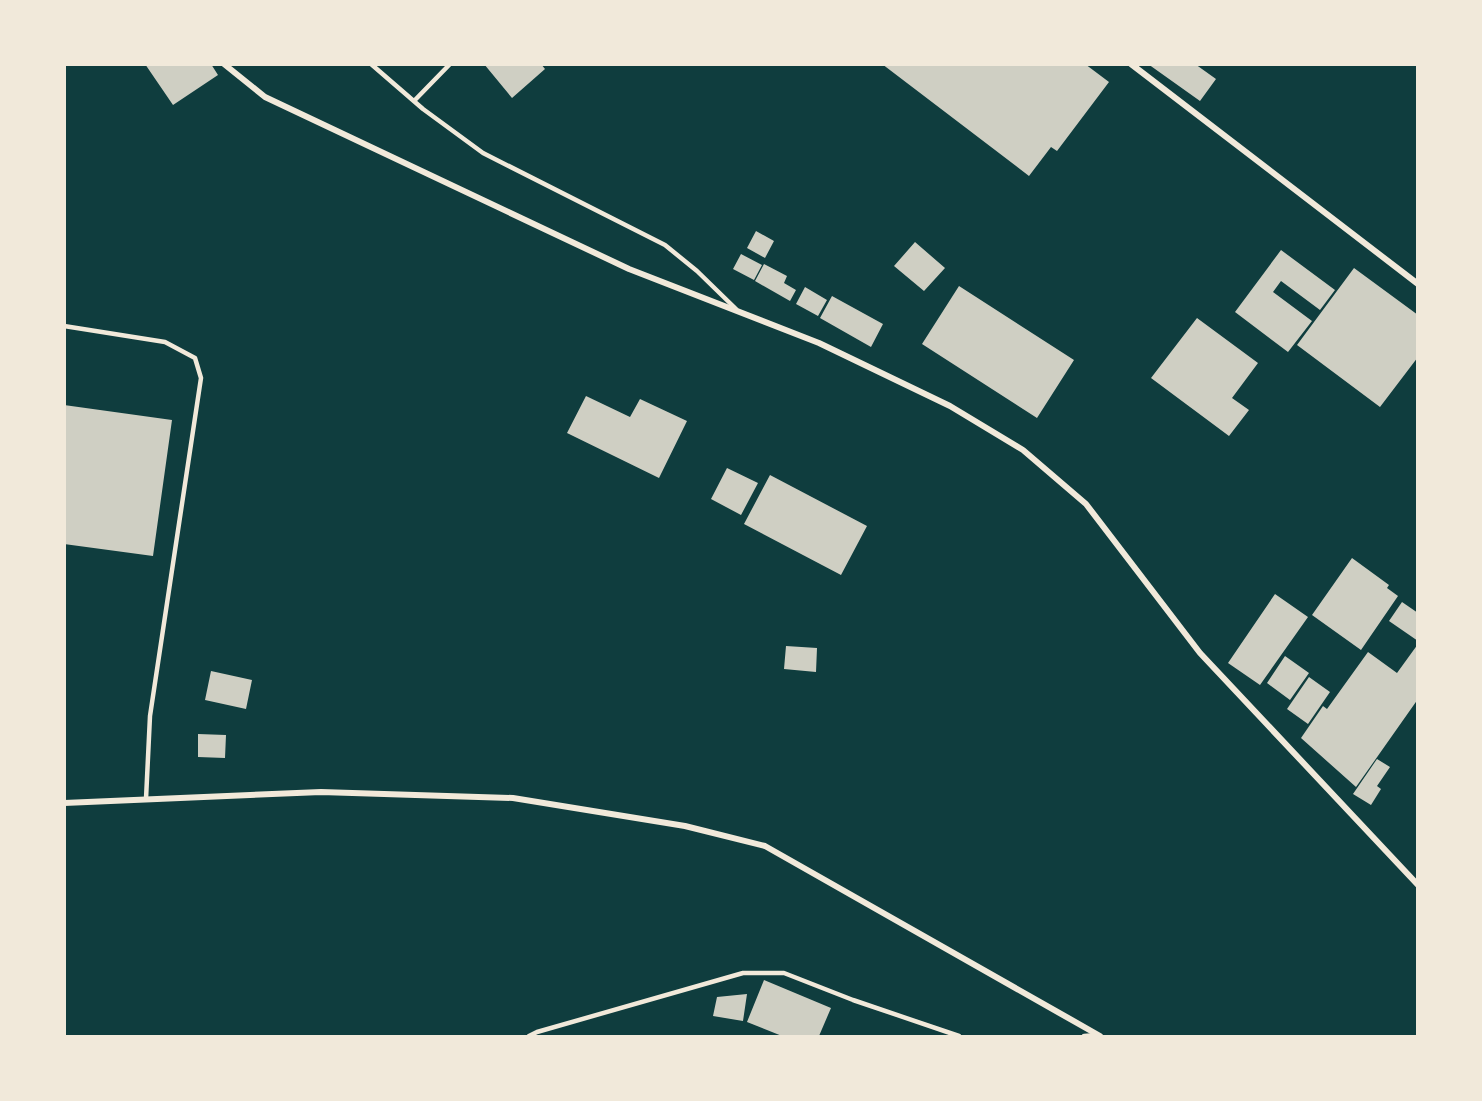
<svg xmlns="http://www.w3.org/2000/svg" width="1482" height="1101" viewBox="0 0 1482 1101" font-family="'IBM Plex Sans',sans-serif">
<rect width="100%" height="100%" fill="#0f3d3e"/>
<!-- building -->
<path fill="#cfcfc3" d="M145,64H211L218,75L173,105Z
M484,64H541L545,69L512,98Z
M882,64H1085L1109,82L1057,151L1051,147L1029,176Z
M1148,64H1195L1216,79L1200,101Z
M756,231L774,241L765,258L747,248Z
M915,242L945,268L924,291L894,266Z
M1281,250L1335,290L1320,310L1281,281L1273,292L1312,321L1288,352L1235,312Z
M741,254L762,265L754,280L733,269Z
M764,264L787,276L784,283L796,290L790,301L755,281Z
M1354,268L1418,315V357L1380,407L1297,345Z
M959,286L1074,360L1037,418L922,344Z
M805,287L827,300L818,316L796,304Z
M832,296L883,324L871,347L820,318Z
M1197,318L1258,363L1232,398L1249,410L1229,436L1151,378Z
M586,396L630,417L640,399L687,421L659,478L567,433Z
M64,405L172,420L153,556L64,544Z
M727,468L758,483L741,515L711,499Z
M770,475L867,526L841,575L744,524Z
M1352,558L1389,585L1387,588L1398,596L1361,650L1312,615Z
M1275,594L1308,617L1260,685L1228,663Z
M1402,602L1418,613V641L1389,621Z
M1418,644V699L1356,787L1301,738L1323,706L1327,709L1368,652L1397,673Z
M786,646L817,648L816,672L784,669Z
M1285,656L1309,673L1290,700L1267,683Z
M211,671L252,680L246,709L205,700Z
M1309,677L1330,692L1308,724L1287,709Z
M198,734L226,735L225,758L198,757Z
M1377,759L1390,767L1377,786L1381,789L1371,805L1353,794Z
M764,980L831,1008L819,1036H782L747,1022Z
M747,994L743,1021L713,1016L717,997Z"/>
<g fill="none" stroke-linecap="round" stroke-linejoin="round">
<!-- service -->
<path stroke="#f1e9da" stroke-width="4.5" d="M371,64L423,109L483,153L665,245L697,271L736,309
M414,101L450,64
M64,326L165,342L195,358L201,378L150,716L146,799
M529,1036L537,1032L743,973H784L853,1000L959,1036
M1084,1036L1097,1035"/>
<!-- minor -->
<path stroke="#f1e9da" stroke-width="6" d="M224,64L265,97L629,269L819,343L950,406L1023,450L1086,504L1200,653L1418,885
M1131,64L1418,284
M64,803L321,792L513,798L685,826L765,846L1100,1036"/>
</g>
<!-- border -->
<rect width="1482" height="1101" fill="none" stroke="#f1e9da" stroke-width="132"/>
</svg>
